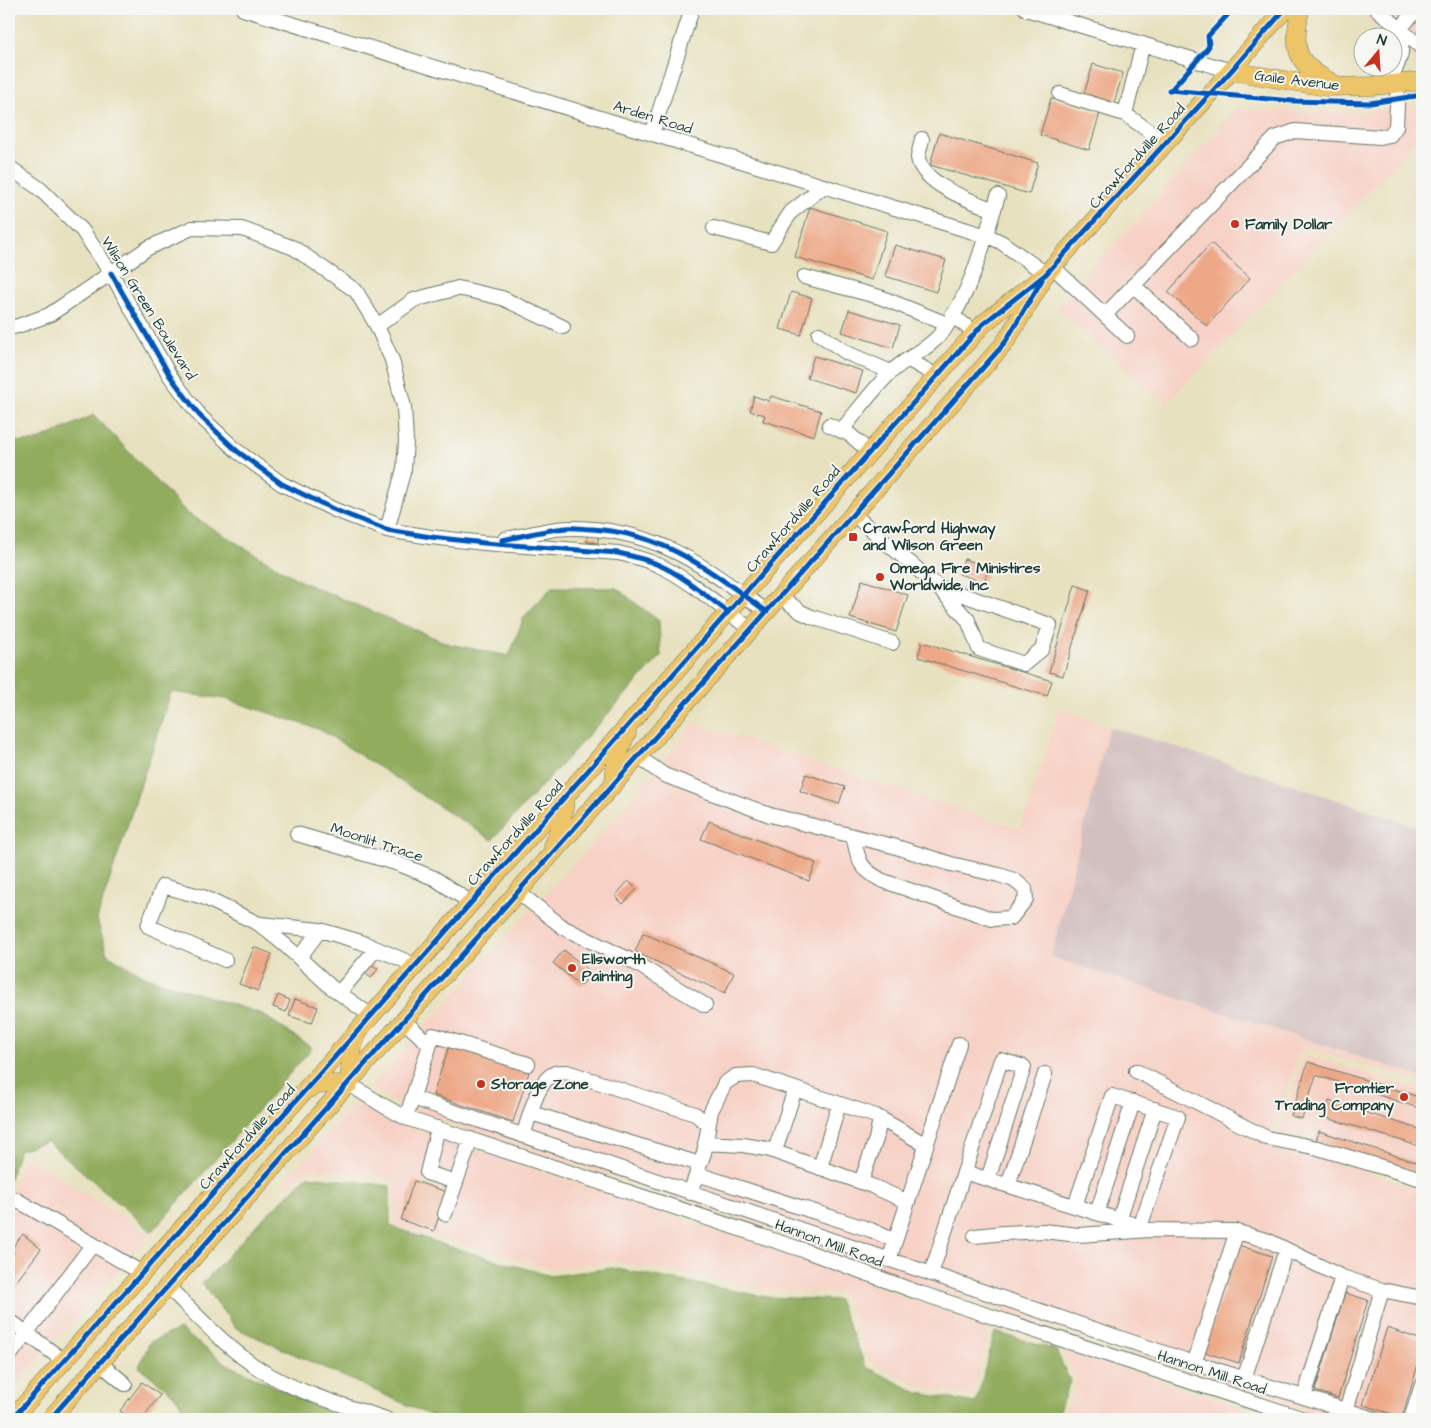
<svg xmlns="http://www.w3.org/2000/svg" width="1431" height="1428" viewBox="0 0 1431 1428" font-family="'Architects Daughter',sans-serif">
<rect width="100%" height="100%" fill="#f6f6f2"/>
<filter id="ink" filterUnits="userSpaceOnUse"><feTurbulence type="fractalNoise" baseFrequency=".02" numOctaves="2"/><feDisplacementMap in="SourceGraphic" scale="10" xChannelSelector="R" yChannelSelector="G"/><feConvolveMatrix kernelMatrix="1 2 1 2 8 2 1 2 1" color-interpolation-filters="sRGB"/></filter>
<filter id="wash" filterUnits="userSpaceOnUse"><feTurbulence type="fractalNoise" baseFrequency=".0096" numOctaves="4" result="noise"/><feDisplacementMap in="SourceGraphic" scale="20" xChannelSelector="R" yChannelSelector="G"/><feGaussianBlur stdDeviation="1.12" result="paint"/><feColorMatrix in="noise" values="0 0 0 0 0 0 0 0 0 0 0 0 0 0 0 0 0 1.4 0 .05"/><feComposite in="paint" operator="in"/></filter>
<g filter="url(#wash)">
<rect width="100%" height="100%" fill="#e8e1bf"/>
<!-- built -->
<path fill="#f7d1c6" d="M1355,9H1422V59L1415,60L1394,42V38L1388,37Z
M1422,104L1416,141L1167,404L1056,308L1237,109L1356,113Z
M1060,708L1109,727L1051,957L1422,1077V1082L1307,1049L1299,1053L1269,1142L1274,1151L1319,1157L1422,1190V1419H1332L919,1284L808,1243L410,1110L388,1099L370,1087L615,818L695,723L1020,829Z
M1305,1055L1422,1090V1183L1320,1150L1275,1144Z
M359,1099L381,1114L404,1126L803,1259L914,1300L996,1327L989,1331L972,1396L921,1387L871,1362L844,1296L839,1293L768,1290L614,1261L552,1269L394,1225V1181L391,1179L310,1169L305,1171L287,1187L281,1185Z
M24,1156L150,1234L14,1386L9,1383V1200Z
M1062,1348L1279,1419H1063L1076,1383L1075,1377Z"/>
<!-- industrial -->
<path fill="#d2bfbf" d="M1109,727L1173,746L1422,828V1077L1051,957Z"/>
<!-- forest -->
<path fill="#91ac5d" stroke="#587448" d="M94,415L187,513L302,582L449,644L509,656L524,617L552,587L616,588L659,621L661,656L492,840L321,730L226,699L171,692L97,919L107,954L146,977L262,1014L312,1048L152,1232L47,1141L19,1150L9,1181V441L34,442Z
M308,1176L390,1186V1226L447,1246L551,1276L612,1268L767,1297L838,1300L866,1367L918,1393L976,1403L995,1332L1056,1350L1070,1381L1056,1419H443L427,1414L236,1328L202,1284L260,1221Z
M179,1329L227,1364L313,1405L357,1419H193L171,1392L139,1367L150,1342Z"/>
<g id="blocks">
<!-- building -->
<path fill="#eda887" d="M1093,64L1123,73L1114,103L1084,94Z
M1051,98L1100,113L1089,150L1040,135Z
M939,133L1038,163L1029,194L930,165Z
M810,207L887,231L872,280L795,257Z
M1211,243L1250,278L1207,326L1168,292Z
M895,245L946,260L936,292L885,276Z
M791,292L812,298L801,335L780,329Z
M849,310L900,325L893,348L842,332Z
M814,356L863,371L856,393L807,378Z
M754,396L769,401L771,396L821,411L814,436L763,421L765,415L750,411Z
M587,535L598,536V543L587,542Z
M964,559L989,567L984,582L959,574Z
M862,580L908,595L896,632L850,618Z
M1075,585L1090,590L1063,676L1049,672Z
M922,642L1052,681L1047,696L918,657Z
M806,774L845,787L839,804L800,791Z
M709,821L816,863L809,881L701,839Z
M628,881L637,889L623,904L615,896Z
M643,933L734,973L725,993L635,952Z
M254,947L272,954L258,991L239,984Z
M564,950L592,973L581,986L553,963Z
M368,962L378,969L371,978L361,970Z
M278,995L290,1000L286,1012L273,1007Z
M295,999L318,1007L312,1023L289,1016Z
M449,1046L529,1072L513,1122L433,1095Z
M1308,1062L1422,1098V1109L1316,1075L1302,1119L1291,1116Z
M1329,1101L1422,1130V1147L1324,1117Z
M1319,1131L1422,1164V1174L1316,1141Z
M414,1181L447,1192L434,1231L401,1220Z
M23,1234L41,1249L9,1291V1259L14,1252L11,1249Z
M1238,1245L1272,1256L1239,1363L1204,1352Z
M1345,1293L1368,1300L1338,1398L1315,1391Z
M1387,1328L1422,1340V1352L1402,1417L1363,1405Z
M142,1382L160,1395L142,1419H131L120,1411Z"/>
</g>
</g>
<g filter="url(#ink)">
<use href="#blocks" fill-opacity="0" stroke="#657665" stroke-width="1"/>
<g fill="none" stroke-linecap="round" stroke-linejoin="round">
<!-- minor casing -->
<g stroke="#657665" stroke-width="16">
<path id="minor" d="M243,9L990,237L1001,242L1046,274
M1026,9L1231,71
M1377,9L1422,48
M1400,29L1417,9
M1389,84C1398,63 1405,53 1400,29
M1060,94L1125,114L1166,143
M1125,114L1143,44
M652,134L692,9
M922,139C921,145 918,153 918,158C923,185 972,201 994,210
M9,167L40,189L82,230L111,273L170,376L200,416L237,451L282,484L335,510L387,530L431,537L484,543L618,553C632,556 645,559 658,565C688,578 723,609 750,629
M714,228L771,243L791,212L824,186
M1053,267L1127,336
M804,277L880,297L947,324
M1133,285L1192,339
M952,315L975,333
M1105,315L1275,138L1295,131L1380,137L1390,135L1396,127L1398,83
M377,326L414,300L458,288L502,298L563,327
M9,328L18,326L49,315L148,248L192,228L242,229L294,248L356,291L377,326L392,360L404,407L406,441L404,469L387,530
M819,334L847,353L891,372
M909,360L937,376
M829,425L849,434L870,452
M841,431C857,412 873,389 891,372C908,356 929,350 944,330C972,291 984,241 998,196
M853,514L937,586L1050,625L1042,649L1024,664L979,649L968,620L937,586
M505,539C525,536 549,528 569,528C656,528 699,563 766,611
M780,596L801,612L812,617L892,643
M637,756L664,775L770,815L893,846L951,864L999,875L1014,880L1025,889L1026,899L1011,918L992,919L881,880C858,867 859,861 853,836
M297,834L399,864L434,878L470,902
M518,892L564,928L632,961L705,1005
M260,924L320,930L361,942L415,965
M299,958L320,930
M225,960L148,926L163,886L203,897L259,924L285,945L331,987L370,1015
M339,993L376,949
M404,1021L429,1044
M1136,1071L1267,1138L1318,1148L1422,1179
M349,1084L384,1106L406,1118L806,1251L917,1292L1304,1419
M413,1098L1188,1361L1374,1419
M531,1113L700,1164
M406,1118L433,1035L528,1064
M438,1128L427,1173L456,1182
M523,1136C529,1119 537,1080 555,1073C558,1072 563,1072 567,1072L695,1114L708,1124
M705,1143L743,1145L767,1149L872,1186L908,1202
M775,1151L795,1089
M820,1168L839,1104
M964,1172L1142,1227
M697,1174L871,1230L895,1241
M861,1182L876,1139L880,1119
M1008,1185L1045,1074
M690,1193L704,1153L711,1111L725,1083L736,1076L753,1075L876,1116L926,1145
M15,1199L142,1273
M1075,1206L1112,1096L1178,1117L1140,1227
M1097,1213L1133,1102
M445,1214L471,1139
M1119,1220L1155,1109
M975,1236L1004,1233L1043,1231L1079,1235L1150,1230L1234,1231L1269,1241L1342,1277L1382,1290L1422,1298
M889,1260L959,1044
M931,1274L1001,1060L1024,1067L988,1179
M167,1286C197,1315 226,1348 261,1370C299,1394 345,1405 386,1419
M9,1320L64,1361
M10,1355L93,1244
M100,1363L125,1384
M1194,1364L1237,1231
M1244,1379L1286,1250
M1304,1397L1342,1277
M1346,1411L1382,1290
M1411,1419L1422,1385"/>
</g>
<!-- major casing -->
<g stroke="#657665" stroke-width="19">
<path id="major" d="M1300,9C1293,51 1294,63 1334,84
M1231,71L1326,87L1372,86L1422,81
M614,782C614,764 619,750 627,733
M553,846C561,829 564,812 566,794
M305,1090L321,1084H349L351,1055L357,1033
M12,1419L325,1068L983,324L1046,274L1231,71L1285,9
M50,1419L1004,344L1041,283"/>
</g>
<!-- minor -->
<use href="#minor" stroke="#fff" stroke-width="14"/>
<!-- major -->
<use href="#major" stroke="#eec469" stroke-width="18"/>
<!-- cycleway casing -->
<g stroke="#f6f6f2" stroke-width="8">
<path id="cycleway" d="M1169,90L1293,101L1370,103L1422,95
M1171,90L1207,49L1209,46L1208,36L1233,9
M111,273L170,376L200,416L237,451L282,484L335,510L387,530L431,537L484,543L618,553C632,556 646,559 659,565C684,576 706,596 728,612
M502,540C523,536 544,530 566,528C574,527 584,529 592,529C665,533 710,571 766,611
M12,1419L325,1068L983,324L1046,274L1231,71L1285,9
M50,1419L1004,344L1042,280"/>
</g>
<!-- cycleway -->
<use href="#cycleway" stroke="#0057b8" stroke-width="5"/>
</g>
</g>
<!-- markers -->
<g fill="#c8321e" stroke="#f6f6f2" stroke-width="2">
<circle cx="1235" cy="224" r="5"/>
<rect x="848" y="532" width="10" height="10" rx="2.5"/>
<circle cx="880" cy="577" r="5"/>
<circle cx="572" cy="968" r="5"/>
<circle cx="481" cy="1084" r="5"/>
<circle cx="1404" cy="1097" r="5"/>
</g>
<g text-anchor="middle" stroke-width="4" stroke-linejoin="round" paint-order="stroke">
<!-- street labels -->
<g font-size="15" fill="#1f3d34" stroke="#f6f6f2">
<text transform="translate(1297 80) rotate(7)" y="5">Gaile Avenue</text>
<text transform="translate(653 117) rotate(17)" y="5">Arden Road</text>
<text transform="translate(1137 156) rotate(-48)" y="5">Crawfordville Road</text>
<text transform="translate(149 308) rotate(58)" y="5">Wilson Green Boulevard</text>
<text transform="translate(793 519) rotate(-49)" y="5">Crawfordville Road</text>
<text transform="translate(515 833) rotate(-48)" y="5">Crawfordville Road</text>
<text transform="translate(377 842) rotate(18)" y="5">Moonlit Trace</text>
<text transform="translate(247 1137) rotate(-48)" y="5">Crawfordville Road</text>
<text transform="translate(829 1243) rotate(20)" y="5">Hannon Mill Road</text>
<text transform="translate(1212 1372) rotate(18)" y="5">Hannon Mill Road</text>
</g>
<!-- poi labels -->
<g font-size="15" font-weight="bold" fill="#1f3d34" stroke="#f6f6f2" text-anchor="start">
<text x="1245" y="229">Family Dollar</text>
<text x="863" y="533">Crawford Highway<tspan x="863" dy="17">and Wilson Green</tspan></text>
<text x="890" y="573">Omega Fire Ministires<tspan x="890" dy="17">Worldwide, Inc</tspan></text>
<text x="582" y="964">Ellsworth<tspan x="582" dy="17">Painting</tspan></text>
<text x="491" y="1089">Storage Zone</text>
<text x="1394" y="1093" text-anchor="end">Frontier<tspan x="1394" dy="17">Trading Company</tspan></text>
</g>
</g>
<!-- margin -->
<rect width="1431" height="1428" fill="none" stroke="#f6f6f2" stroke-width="30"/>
<!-- north arrow -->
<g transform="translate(1378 52) rotate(18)"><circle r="24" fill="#f6f6f2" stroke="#a0aca6"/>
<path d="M0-4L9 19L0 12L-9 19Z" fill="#c8321e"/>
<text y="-8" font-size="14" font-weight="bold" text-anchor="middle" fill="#1f3d34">N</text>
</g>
</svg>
